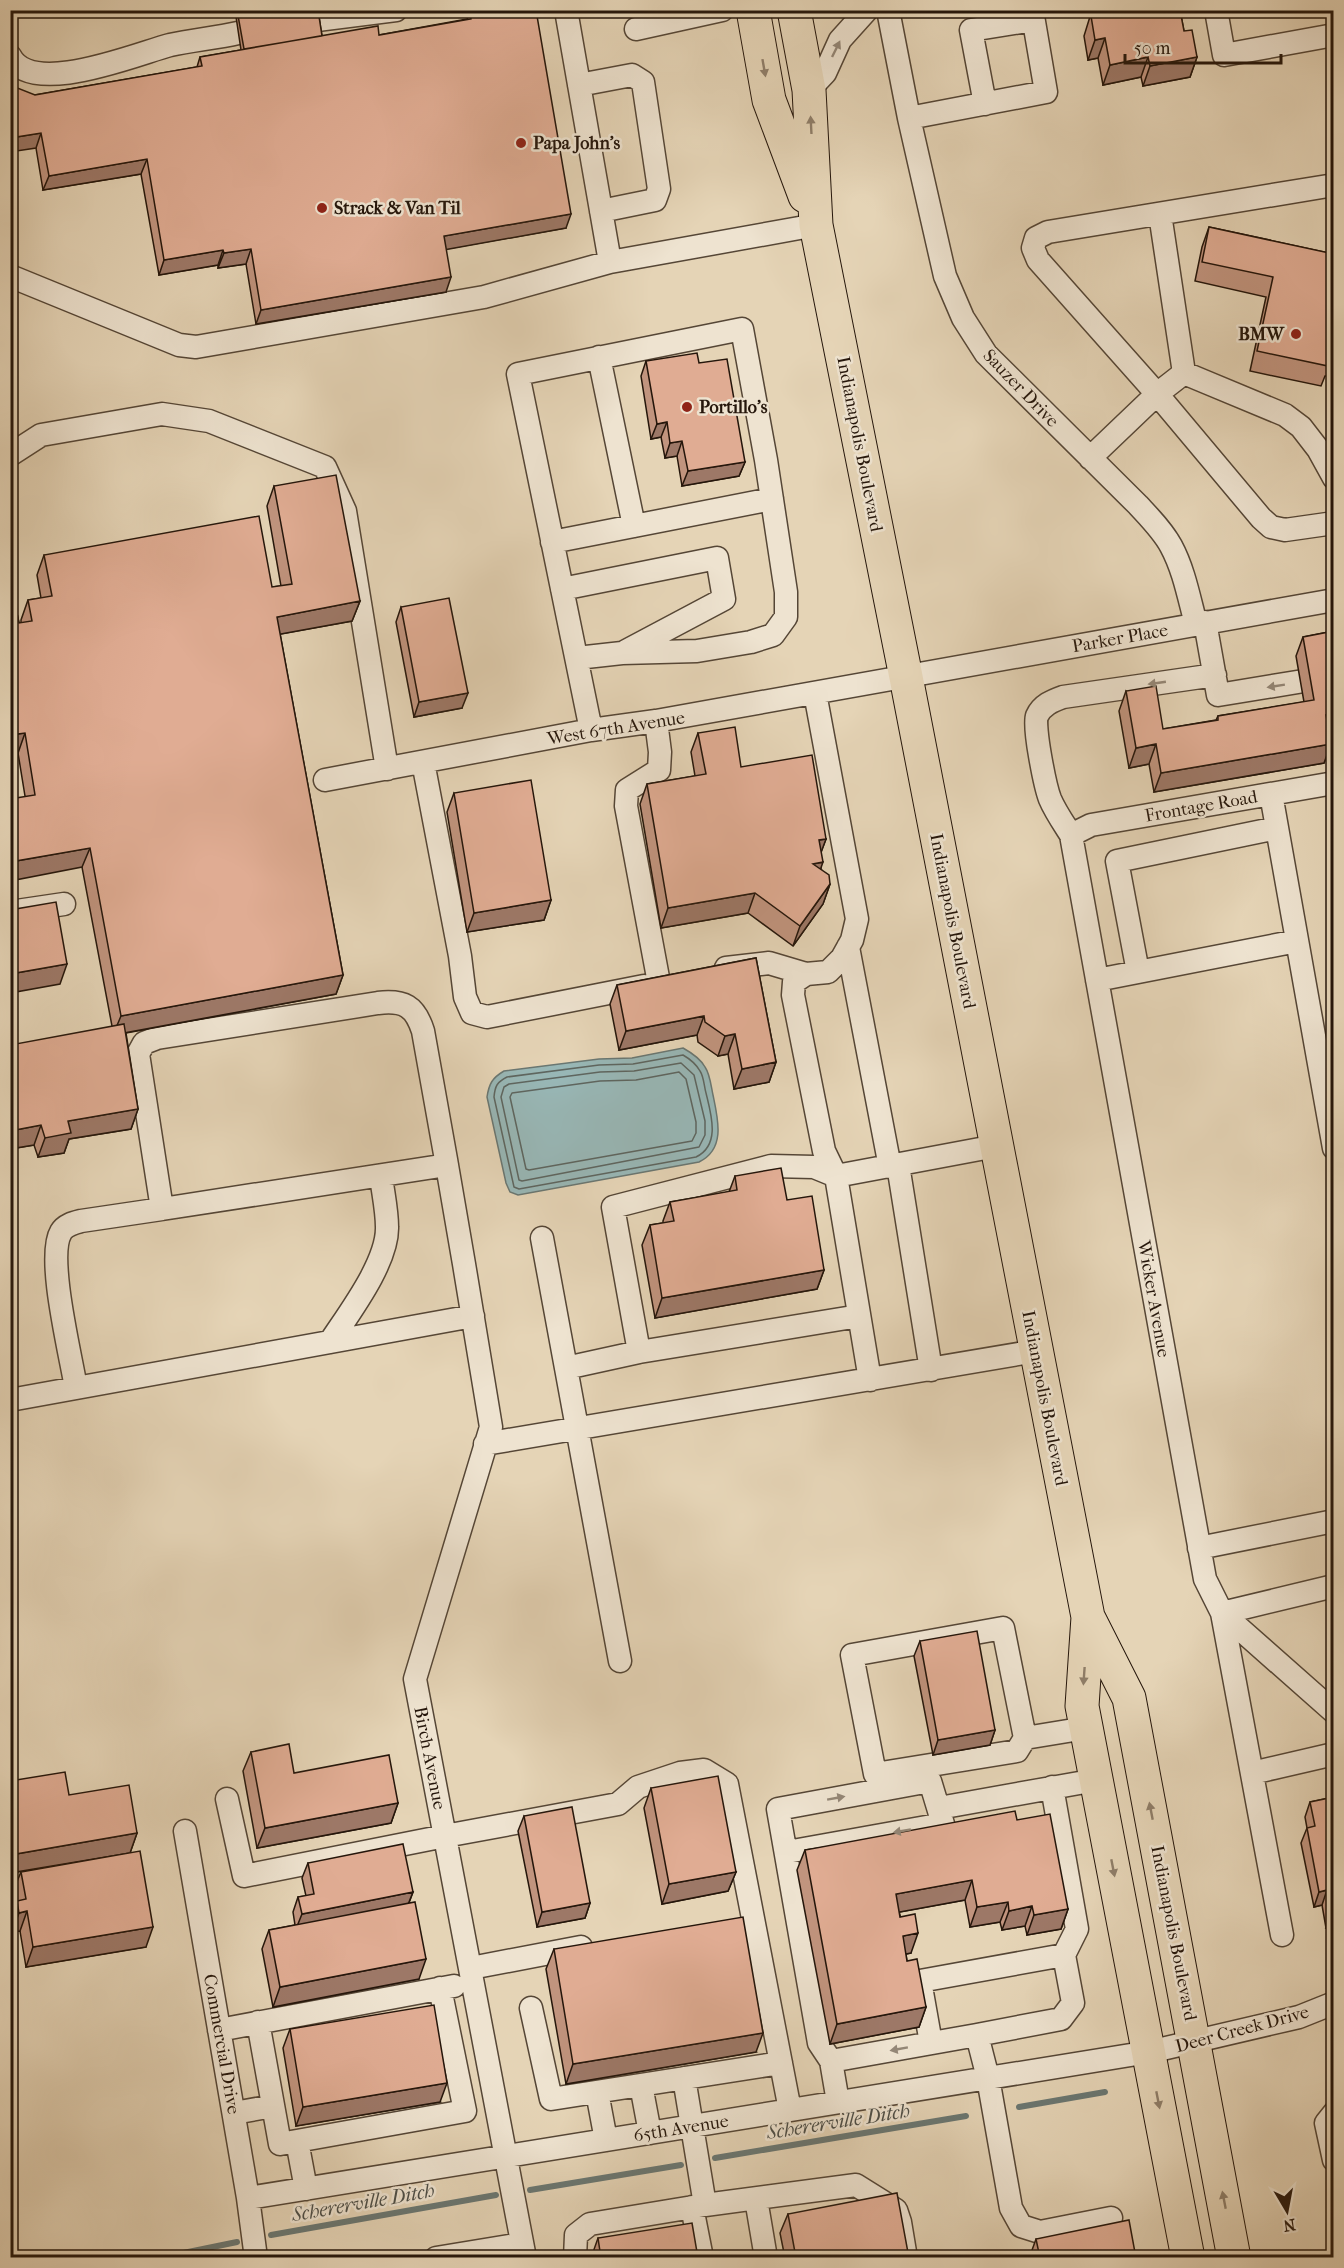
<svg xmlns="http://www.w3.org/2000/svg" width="1344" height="2268" viewBox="0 0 1344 2268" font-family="'IM FELL French Canon',serif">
<rect width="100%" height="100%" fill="#e5d4b6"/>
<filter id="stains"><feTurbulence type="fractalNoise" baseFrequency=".00333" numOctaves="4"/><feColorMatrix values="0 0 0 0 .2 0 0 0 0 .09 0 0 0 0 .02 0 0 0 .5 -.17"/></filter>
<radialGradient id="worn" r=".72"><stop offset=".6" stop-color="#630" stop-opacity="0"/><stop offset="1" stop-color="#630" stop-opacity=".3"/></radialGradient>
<!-- water -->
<path fill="#98b7b6" stroke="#6a7772" stroke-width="1.5" d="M683,1048C692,1053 700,1058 705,1067C710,1074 711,1086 713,1095C718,1119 726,1149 699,1162L518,1195L510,1192L506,1183L487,1097C489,1084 492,1078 504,1071L599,1059L632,1058Z"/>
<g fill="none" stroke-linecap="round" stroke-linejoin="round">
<!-- shore -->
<path stroke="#5e6660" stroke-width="1.5" d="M683,1055C690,1059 696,1064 700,1071C704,1077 704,1086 706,1093C711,1114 721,1145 696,1157L519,1189L514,1187L494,1097C495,1086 497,1082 507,1077L599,1065L633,1064Z
M681,1063L694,1075L705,1121V1135L699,1147L522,1181L519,1180L501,1097L504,1087L509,1084L600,1072L634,1071Z
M679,1072L686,1079L696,1122V1133L692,1141L529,1170L526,1169L510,1097L512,1093L600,1081L636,1080Z"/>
<!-- stream -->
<path stroke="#6a7772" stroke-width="6" d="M1019,2107L1105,2092
M715,2158L966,2116
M530,2190L681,2165
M271,2235L496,2195
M159,2258L237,2242"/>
<!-- minor casing -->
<g stroke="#554636" stroke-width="25">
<path id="minor" d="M566,10L610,262L816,225
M888,10L909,118L945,276L963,318L986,354L1138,505C1150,518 1163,531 1171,546C1184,570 1189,598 1196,624
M1216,10L1224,55L1334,35
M317,20L396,10
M636,29L722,10
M10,56C31,98 136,54 170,45C193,40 216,38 238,33
M579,85L632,75L643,82L659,189L655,200L601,211
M809,90L825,73L840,40L867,10
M985,104L971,30L1033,20
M909,118L1046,92L1032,10
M1160,214L1184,373L1285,415L1301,427L1318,449L1334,478
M10,276L179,345L196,347L484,297L610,262
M599,357L634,526
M1184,373L1157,394L1261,518L1271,527L1285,530L1334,523
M10,455L41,435L162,414L209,421L325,467L345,511L387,769
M1090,458L1157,394L1038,260L1033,248L1036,238L1048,232L1334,185
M552,542L772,499
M562,589L717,558L724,599L626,651
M1205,622L1218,695L1334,676
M577,658L622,653L697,651L751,642L773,635L786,617V592L766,460L742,329L518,374L591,730
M1215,675L1063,697C1052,701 1042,705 1037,716C1033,726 1045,786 1050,799C1055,811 1064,824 1071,835L1205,1579L1222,1613L1334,1712
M815,693L857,919L852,940L842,958L828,972L806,974L794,982L793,995L824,1151L836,1176L996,1146
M656,721L660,752L659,770L627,790L626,806L659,983
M423,762L460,956L465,997L472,1013L487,1017L644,986
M325,780L591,730L656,721L1334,600
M1271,794L1334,1148
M1071,835L1091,825L1334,783
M10,912L64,904
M848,947L890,1167
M726,968L769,963L806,974
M1138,972L1297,941
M1097,980L1138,972L1117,861L1277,828
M447,1165L162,1209L138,1054L144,1043L157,1038L378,1003C404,1000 415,1006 423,1031C437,1109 451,1186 464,1264L491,1427L415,1679L525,2258
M898,1165L931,1370
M542,1238L566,1368L639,1352
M859,1316L639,1352L613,1207L771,1166L814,1167L836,1176L870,1380
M330,1342C349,1313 388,1262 387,1227C387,1210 383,1193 381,1176
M566,1368L620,1661
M76,1388C71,1356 46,1257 61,1232C65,1225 73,1223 81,1221L162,1209
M10,1400L473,1316
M485,1444L1036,1351
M1199,1548L1334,1521
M1025,1738L1017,1751L875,1774L852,1655L1003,1628L1025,1738L1086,1728
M1252,1773L1334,1754
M1052,1787L1077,1929L1064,1955L1073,2003L1061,2019L977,2035L988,2078L1011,2208L1021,2226L1040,2232L1111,2218
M227,1799L244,1876L445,1836L618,1804L638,1787L680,1773L704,1770L727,1784L790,2110
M939,1808L1096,1780
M185,1831L248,2198L256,2258
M787,1852L943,1824L930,1781L778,1809L819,2043L831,2061L838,2102
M1282,1935L1222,1613L1334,1586
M471,1968L581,1947
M531,2008L551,2099L781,2063
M258,2022L280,2144L465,2111L440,1988
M219,2030L454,1986
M931,2043L920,1981L1064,1955
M831,2061L977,2035
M684,2078L705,2205
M641,2085L650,2133
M597,2092L606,2140
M234,2113L273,2106
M1334,2113L1326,2123L1334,2160
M297,2141L306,2189
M248,2198L1149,2052L1299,2017L1334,2003
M756,2199L766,2258
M692,2207L702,2258
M436,2258L522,2244
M575,2258L576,2235L590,2224L705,2205L856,2185L896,2210L900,2222L906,2258"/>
</g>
<!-- highway casing -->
<g stroke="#25160b" stroke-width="35">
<path id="highway" d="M753,10L769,100L805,196
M794,10L809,90L816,225L906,677L1088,1617L1082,1706L1188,2258
M1088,1617L1129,1698L1234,2258"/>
</g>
<!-- minor -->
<use href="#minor" stroke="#eee3d0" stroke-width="22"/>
<!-- highway -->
<use href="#highway" stroke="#e5d4b6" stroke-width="33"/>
</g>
<!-- wall -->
<path fill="#c1947e" stroke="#25160b" stroke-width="1.5" d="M235,10H318L322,36L379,35L467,19L470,12L566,228L446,249V292L256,324L246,264L218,268V265L159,275L141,174L43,190L36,148L35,95L197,67L200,57L241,50Z
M1092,10H1180L1184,31L1197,57L1190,77L1143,86L1141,77L1103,85L1098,58L1088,60L1084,36Z
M1209,227L1334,254V386L1327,376H1325L1321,386L1250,371L1266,297L1195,281L1202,247Z
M646,361L699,363L745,462L739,476L682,486L677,456L665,458L661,437L651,439L641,376Z
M274,486L360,601L352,621L280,634L343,975L336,994L126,1033L138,1109L131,1129L69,1139L64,1153L38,1157L34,1145L10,1149L112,1026L82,867L25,796L18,753L10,754V579L19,623H21V620L28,600L41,598L37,575L44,555L272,587L281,586L267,506Z
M401,607L462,708L414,717L396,622Z
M1334,631V732L1329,733L1331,744L1324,763L1154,792L1149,764L1129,768L1119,711L1126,691L1163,729L1216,720L1218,716L1304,702L1296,656L1303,637Z
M698,733L741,767L826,839L821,852V869L830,884L823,904L793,946L748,913L661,928L640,804L647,784L695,776L691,752Z
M454,793L551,900L544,920L467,932L447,812Z
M756,958L776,1062L769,1082L734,1089L728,1054L718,1056L698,1042L697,1035L619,1050L610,1004L617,985Z
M735,1176L787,1200L824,1270L817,1289L655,1318L642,1245L650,1225L663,1223V1221L670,1202L729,1192Z
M920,1641L995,1730L990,1745L933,1755L914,1656Z
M251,1752L294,1773L398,1803L391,1823L257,1848L243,1771Z
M10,1781L69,1795L137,1833L130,1853L146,1947L26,1967L20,1931L12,1932L10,1924V1918L16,1904L13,1891L21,1872L41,1868L10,1873Z
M651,1788L736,1872L728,1891L662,1904L644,1808Z
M1334,1797V1926L1326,1928L1322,1905L1314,1907L1301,1843L1307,1828L1305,1817L1310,1802Z
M524,1816L590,1903L585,1918L537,1927L518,1831Z
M1017,1820L1068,1909L1061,1929L1027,1935L1025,1926L1002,1930L1000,1922L970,1927L965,1900L899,1912L911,1953L906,1954L907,1961L926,2007L919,2027L830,2044L797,1870L805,1850Z
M308,1863L413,1892L409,1903L419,1979L273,2007L262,1949L269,1930L295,1925L293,1912L298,1897L306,1896L302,1878Z
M554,1949L756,2052L566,2084L546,1969Z
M290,2029L440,2102L296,2126L283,2048Z
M788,2214L909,2258H785L780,2233Z
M598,2238L698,2258H591Z
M1036,2239L1136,2258H1031V2253Z"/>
<!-- shaded-wall -->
<path fill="#9d7867" stroke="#25160b" stroke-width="1.5" d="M1105,38L1098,58L1088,60L1095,40Z
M1148,57L1141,77L1103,85L1110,65Z
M1197,57L1190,77L1143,86L1150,66Z
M41,133L36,148L10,152V138Z
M147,159L141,174L43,190L49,176Z
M571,214L566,228L438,251L444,236Z
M251,249L246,264L218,268L224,253Z
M223,250L218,265L159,275L164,260Z
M451,277L446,292L256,324L261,310Z
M667,422L661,437L651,439L657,424Z
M682,441L677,456L665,458L670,443Z
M745,462L739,476L682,486L688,471Z
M360,601L352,621L270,636L277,617Z
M468,693L462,708L414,717L419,702Z
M1334,714V732L1319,735L1326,715Z
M25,733L18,753L10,754V735Z
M1156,744L1149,764L1129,768L1136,748Z
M1331,744L1324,763L1154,792L1161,773Z
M826,839L819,858V840Z
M90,848L82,867L10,881V862Z
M823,862L816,882L813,864Z
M830,884L823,904L793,946L800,926Z
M755,893L748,913L661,928L668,908Z
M551,900L544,920L467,932L474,913Z
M67,964L60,984L10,993V974Z
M343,975L336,994L113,1035L121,1016Z
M704,1016L697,1035L619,1050L626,1031Z
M735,1034L728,1054L718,1056L725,1036Z
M776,1062L769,1082L734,1089L742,1069Z
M138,1109L131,1129L69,1139L64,1153L38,1157L45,1138L68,1121Z
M41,1125L34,1145L10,1149V1131Z
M824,1270L817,1289L655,1318L662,1298Z
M995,1730L990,1745L933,1755L938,1740Z
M398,1803L391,1823L257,1848L265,1828Z
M137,1833L130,1853L10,1873V1855Z
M736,1872L728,1891L662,1904L669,1884Z
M972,1880L965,1900L889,1914L896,1894Z
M1327,1890L1322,1905L1314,1907L1319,1892Z
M413,1892L407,1907L296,1929L302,1914Z
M1008,1902L1000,1922L970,1927L977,1907Z
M590,1903L585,1918L537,1927L542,1912Z
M1032,1906L1025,1926L1002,1930L1009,1911Z
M1068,1909L1061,1929L1027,1935L1034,1915Z
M27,1911L20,1931L12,1932L19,1913Z
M1334,1912V1926L1326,1928L1332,1913Z
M153,1927L146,1947L26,1967L33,1947Z
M918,1933L911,1953L896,1956L903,1936Z
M426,1959L419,1979L273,2007L280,1987Z
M926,2007L919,2027L830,2044L837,2024Z
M763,2033L756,2052L566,2084L573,2064Z
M447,2083L440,2102L296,2126L303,2107Z"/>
<!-- building -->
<path fill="#e0ac93" stroke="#25160b" stroke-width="1.5" d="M237,10H318L322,36L244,49Z
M476,10H536L571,214L444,236L451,277L261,310L251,249L224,253L223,250L164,260L147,159L49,176L41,133L10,138V85L35,95L202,66L200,57L378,26L379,35L471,19L470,12Z
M1100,10H1180L1184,31L1192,30L1197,57L1150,66L1148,57L1110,65L1105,38L1095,40L1091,16L1101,14Z
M1209,227L1334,254V356H1330L1328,366L1257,351L1273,277L1202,262Z
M697,353L699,363L727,359L745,462L688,471L682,441L670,443L667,422L657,424L646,361Z
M336,475L360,601L277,617L343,975L121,1016L90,848L10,862V799L35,795L25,733L10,735V696L15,694L10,673V579L19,623L32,621L28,600L52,596L44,555L259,516L272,587L292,584L274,486Z
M449,598L468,693L419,702L401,607Z
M1334,631V714L1326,715L1331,744L1161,773L1156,744L1136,748L1126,691L1156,686L1163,729L1218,720V716L1314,700L1303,637Z
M735,727L741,767L812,755L826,839L819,840L823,862L813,864L829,875L830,884L800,926L755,893L668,908L647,784L706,774L698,733Z
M531,780L551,900L474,913L454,793Z
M56,902L67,964L10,974V910Z
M756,958L776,1062L742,1069L735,1034L725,1036L705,1022L704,1016L626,1031L617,985Z
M124,1024L138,1109L68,1121L71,1133L45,1138L41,1125L10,1131V1045Z
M781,1168L787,1200L812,1196L824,1270L662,1298L650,1225L674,1221L670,1202L737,1190L735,1176Z
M977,1631L995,1730L938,1740L920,1641Z
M289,1744L294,1773L389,1755L398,1803L265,1828L251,1752Z
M65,1772L69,1795L129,1785L137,1833L10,1855V1781Z
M718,1776L736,1872L669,1884L651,1788Z
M1334,1797V1912L1332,1913L1327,1890L1319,1892L1307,1828L1315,1826L1310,1802Z
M572,1807L590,1903L542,1912L524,1816Z
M1015,1811L1017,1820L1050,1814L1068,1909L1034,1915L1032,1906L1009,1911L1008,1902L977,1907L972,1880L896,1894L900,1917L915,1914L918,1933L903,1936L907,1961L917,1959L926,2007L837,2024L805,1850Z
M403,1844L413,1892L302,1914L298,1897L314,1894L308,1863Z
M140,1851L153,1927L33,1947L27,1911L19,1913L17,1901L26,1899L21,1872Z
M415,1902L426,1959L280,1987L269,1930Z
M743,1917L763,2033L573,2064L554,1949Z
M434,2005L447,2083L303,2107L290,2029Z
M897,2193L909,2258H796L788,2214Z
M1129,2220L1136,2258H1040L1036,2239Z
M692,2223L698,2258H601L598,2238Z"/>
<!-- one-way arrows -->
<defs><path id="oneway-solid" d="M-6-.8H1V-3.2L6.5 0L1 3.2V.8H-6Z" transform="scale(1.5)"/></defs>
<g fill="#948777">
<use href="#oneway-solid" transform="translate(836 49) rotate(-64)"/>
<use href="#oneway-solid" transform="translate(1157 683) rotate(172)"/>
<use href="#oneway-solid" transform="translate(1276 686) rotate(171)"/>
<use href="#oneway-solid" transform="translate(836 1798) rotate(-10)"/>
<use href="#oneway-solid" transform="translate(902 1831) rotate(170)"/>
<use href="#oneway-solid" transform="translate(899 2049) rotate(170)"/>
</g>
<g fill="#8f7e69">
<use href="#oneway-solid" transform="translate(764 68) rotate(80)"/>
<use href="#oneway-solid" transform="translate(811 125) rotate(-93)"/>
<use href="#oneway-solid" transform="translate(1084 1676) rotate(94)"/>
<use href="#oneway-solid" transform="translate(1151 1811) rotate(-101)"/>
<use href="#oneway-solid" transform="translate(1113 1868) rotate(79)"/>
<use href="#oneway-solid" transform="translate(1158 2100) rotate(79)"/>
<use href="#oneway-solid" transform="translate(1224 2200) rotate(-101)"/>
</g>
<!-- markers -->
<g fill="#8f2418" stroke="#eee3d0" stroke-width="2">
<circle cx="521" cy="143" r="6"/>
<circle cx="322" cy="208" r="6"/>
<circle cx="1296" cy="334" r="6"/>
<circle cx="687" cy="407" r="6"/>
</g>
<g text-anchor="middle" stroke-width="5" stroke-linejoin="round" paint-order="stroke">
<!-- poi labels -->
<g font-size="18" font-weight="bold" fill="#25160b" stroke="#eee3d0" text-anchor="start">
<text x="533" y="149">Papa John's</text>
<text x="334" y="214">Strack &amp; Van Til</text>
<text x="1284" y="340" text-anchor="end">BMW</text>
<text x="699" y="413">Portillo's</text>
</g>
<!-- street labels -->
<g font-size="18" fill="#25160b" stroke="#eee3d0">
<text transform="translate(1021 388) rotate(46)" y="6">Sauzer Drive</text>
<text transform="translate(860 444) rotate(79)" y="6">Indianapolis Boulevard</text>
<text transform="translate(1120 638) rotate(-10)" y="6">Parker Place</text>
<text transform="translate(616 728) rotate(-9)" y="6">West 67th Avenue</text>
<text transform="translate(1201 806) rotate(-10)" y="6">Frontage Road</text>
<text transform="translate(953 921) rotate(79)" y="6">Indianapolis Boulevard</text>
<text transform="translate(1154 1299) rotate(80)" y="6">Wicker Avenue</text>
<text transform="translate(1045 1398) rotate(79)" y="6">Indianapolis Boulevard</text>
<text transform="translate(430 1758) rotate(79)" y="6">Birch Avenue</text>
<text transform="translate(1174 1933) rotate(79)" y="6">Indianapolis Boulevard</text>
<text transform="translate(1242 2029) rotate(-15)" y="6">Deer Creek Drive</text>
<text transform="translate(222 2044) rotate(80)" y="6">Commercial Drive</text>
<text transform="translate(681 2128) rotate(-9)" y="6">65th Avenue</text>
</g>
<!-- water labels -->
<g font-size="20" font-style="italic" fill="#4d4e47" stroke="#eee3d0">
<text transform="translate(838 2121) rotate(-9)" y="7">Schererville Ditch</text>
<text transform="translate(363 2202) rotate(-10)" y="7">Schererville Ditch</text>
</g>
</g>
<!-- margin -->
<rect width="1344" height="2268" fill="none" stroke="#e5d4b6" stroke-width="36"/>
<rect x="12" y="12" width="1320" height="2244" fill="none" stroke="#25160b" stroke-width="3"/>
<rect x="18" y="18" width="1308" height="2232" fill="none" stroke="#25160b" stroke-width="1.5"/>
<!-- north arrow -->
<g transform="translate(1287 2211) rotate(170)" stroke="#eee3d0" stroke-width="4.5" paint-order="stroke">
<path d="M0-4.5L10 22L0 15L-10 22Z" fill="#25160b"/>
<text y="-9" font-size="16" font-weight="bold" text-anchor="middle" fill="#25160b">N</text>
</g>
<!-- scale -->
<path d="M1125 54v9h156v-9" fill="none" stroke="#25160b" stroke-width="3"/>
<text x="1134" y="54" font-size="18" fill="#25160b" stroke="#eee3d0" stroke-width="4.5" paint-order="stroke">50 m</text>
<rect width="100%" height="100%" filter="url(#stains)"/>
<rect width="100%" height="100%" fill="url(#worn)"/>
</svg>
